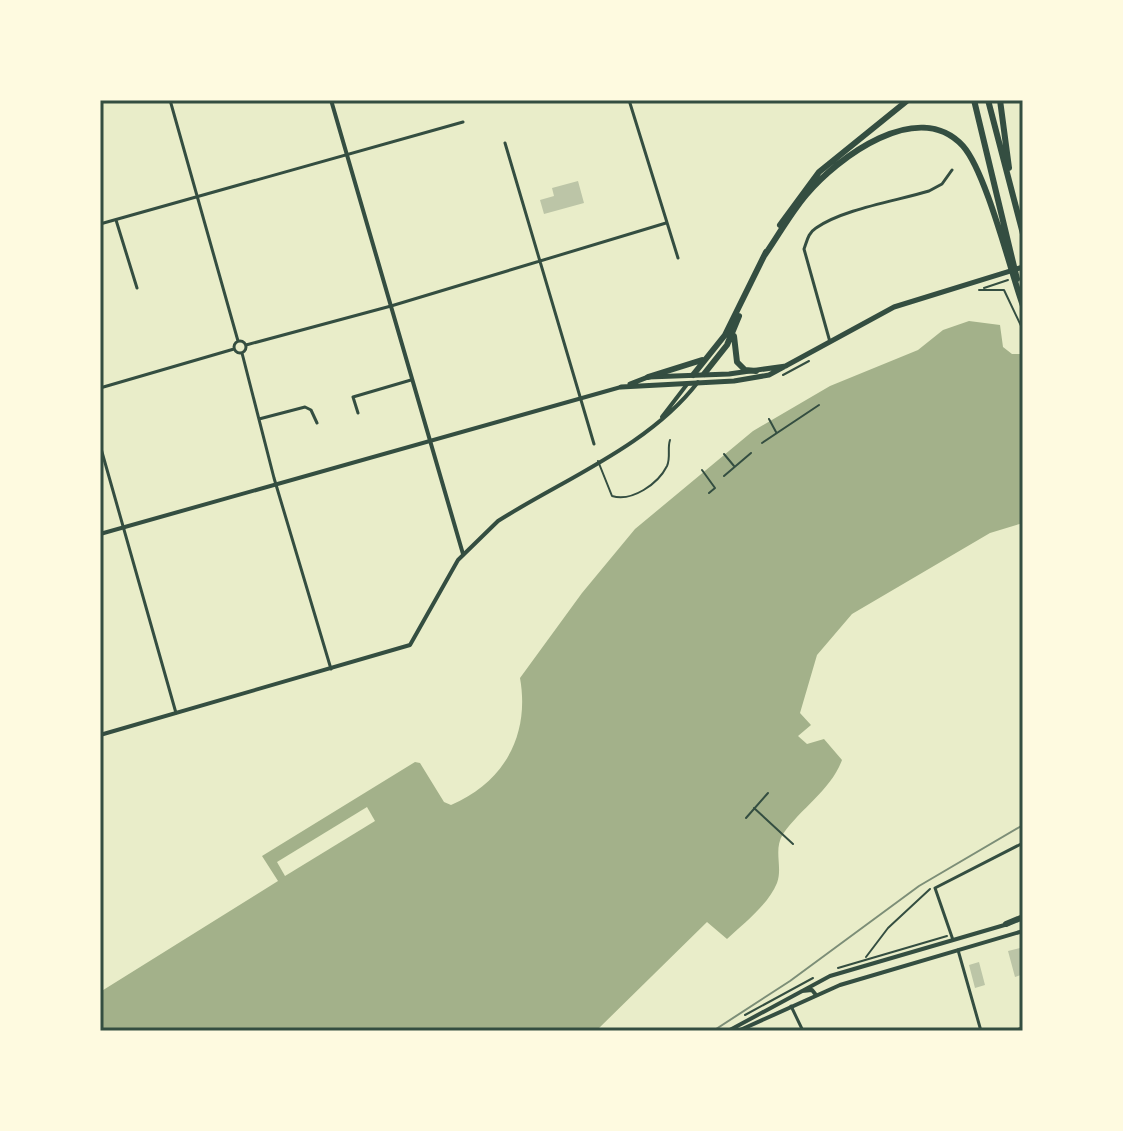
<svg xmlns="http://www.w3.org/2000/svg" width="1123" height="1131" viewBox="0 0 1123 1131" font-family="'Archivo Narrow',sans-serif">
<rect width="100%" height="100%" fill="#e9edc9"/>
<!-- water -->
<path fill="#a3b18a" d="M969,321L1000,325L1003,347L1012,354H1023V523L990,533L852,614L817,655L800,713L811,725L798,736L807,744L824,739L842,760C831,790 801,808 783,834C773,850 783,867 777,883C768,905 744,923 727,939L707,922L596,1031H100V992L278,881L262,856L415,762L420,763L444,802L451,805C505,782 530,734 520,678L582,593L635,529L753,431L830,386L918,350L943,330Z"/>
<!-- pier -->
<path fill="#e9edc9" d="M367,807L375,821L285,876L277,862Z"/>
<!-- building -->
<path fill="#bcc5a7" d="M578,181L584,203L544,214L540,200L554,196L552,188Z
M1020,948L1023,974L1015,977L1008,951Z
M979,962L985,985L975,988L969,965Z"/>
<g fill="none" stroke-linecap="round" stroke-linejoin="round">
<!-- path -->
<path stroke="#344e41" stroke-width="2" d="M984,288L1008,280
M979,290H1004L1023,330
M783,375L809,361
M769,419L776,432
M762,443L819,405
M724,454L734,466
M702,470L715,488L709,493
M724,476L751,453
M754,808L793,844
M746,818L768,793
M866,957L888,928L930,889
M838,968L947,936
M745,1015L813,978"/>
<!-- service -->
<path stroke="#344e41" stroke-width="2" d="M598,461L612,496C632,502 658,484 667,466C671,457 667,449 670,440"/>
<!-- minor -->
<path stroke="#344e41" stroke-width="3" d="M170,100L238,341
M629,100L678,258
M505,143L594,444
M116,220L137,288
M100,224L463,122
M234 347a6 6 0 1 1 12 0a6 6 0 1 1-12 0Z
M830,342L804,249C807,241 808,233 816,228C843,209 896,201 929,191L942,184L952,170
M246,345L391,306L666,223
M242,353L274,478L331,669
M100,388L234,349
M358,413L353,397L411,380
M259,419L305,407L311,410L317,423
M100,445L176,713
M953,940L935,888L1023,843
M958,950L981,1031
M791,1006L803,1031
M1013,1031L1023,1028"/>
<!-- tertiary -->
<path stroke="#344e41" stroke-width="4" d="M331,100L463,554
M662,417L688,383
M100,735L410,645L458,560L498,521C564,479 649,446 698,382"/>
<!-- secondary -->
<path stroke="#344e41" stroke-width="4" d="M100,534L621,387
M802,991L812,990L816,995
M728,1031L830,976L1008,924
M738,1031L840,985L1023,931"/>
<!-- trunk -->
<path stroke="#344e41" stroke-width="5" d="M630,384L648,377L729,374L786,366
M621,387L734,381L769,375L894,307L1023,267"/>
<!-- motorway -->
<path stroke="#344e41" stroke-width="6" d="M974,100L1017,279
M988,100L1023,234
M1000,100L1009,168
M780,225L819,172L908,100
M764,256C778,236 790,214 806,195C837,158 918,97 963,146C986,172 1010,269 1023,306
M734,336L737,362L745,370L756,371
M704,374L727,345L739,316
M693,375L725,335L766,252
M648,377L702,360
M1006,924L1023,917"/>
<!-- rail -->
<path stroke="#7c8e77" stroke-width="2" d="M713,1031L790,981L919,886L1023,825"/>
</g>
<!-- border -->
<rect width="1123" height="1131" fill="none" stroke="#fefae0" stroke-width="204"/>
<rect x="102" y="102" width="919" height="927" fill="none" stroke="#344e41" stroke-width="3"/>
</svg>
